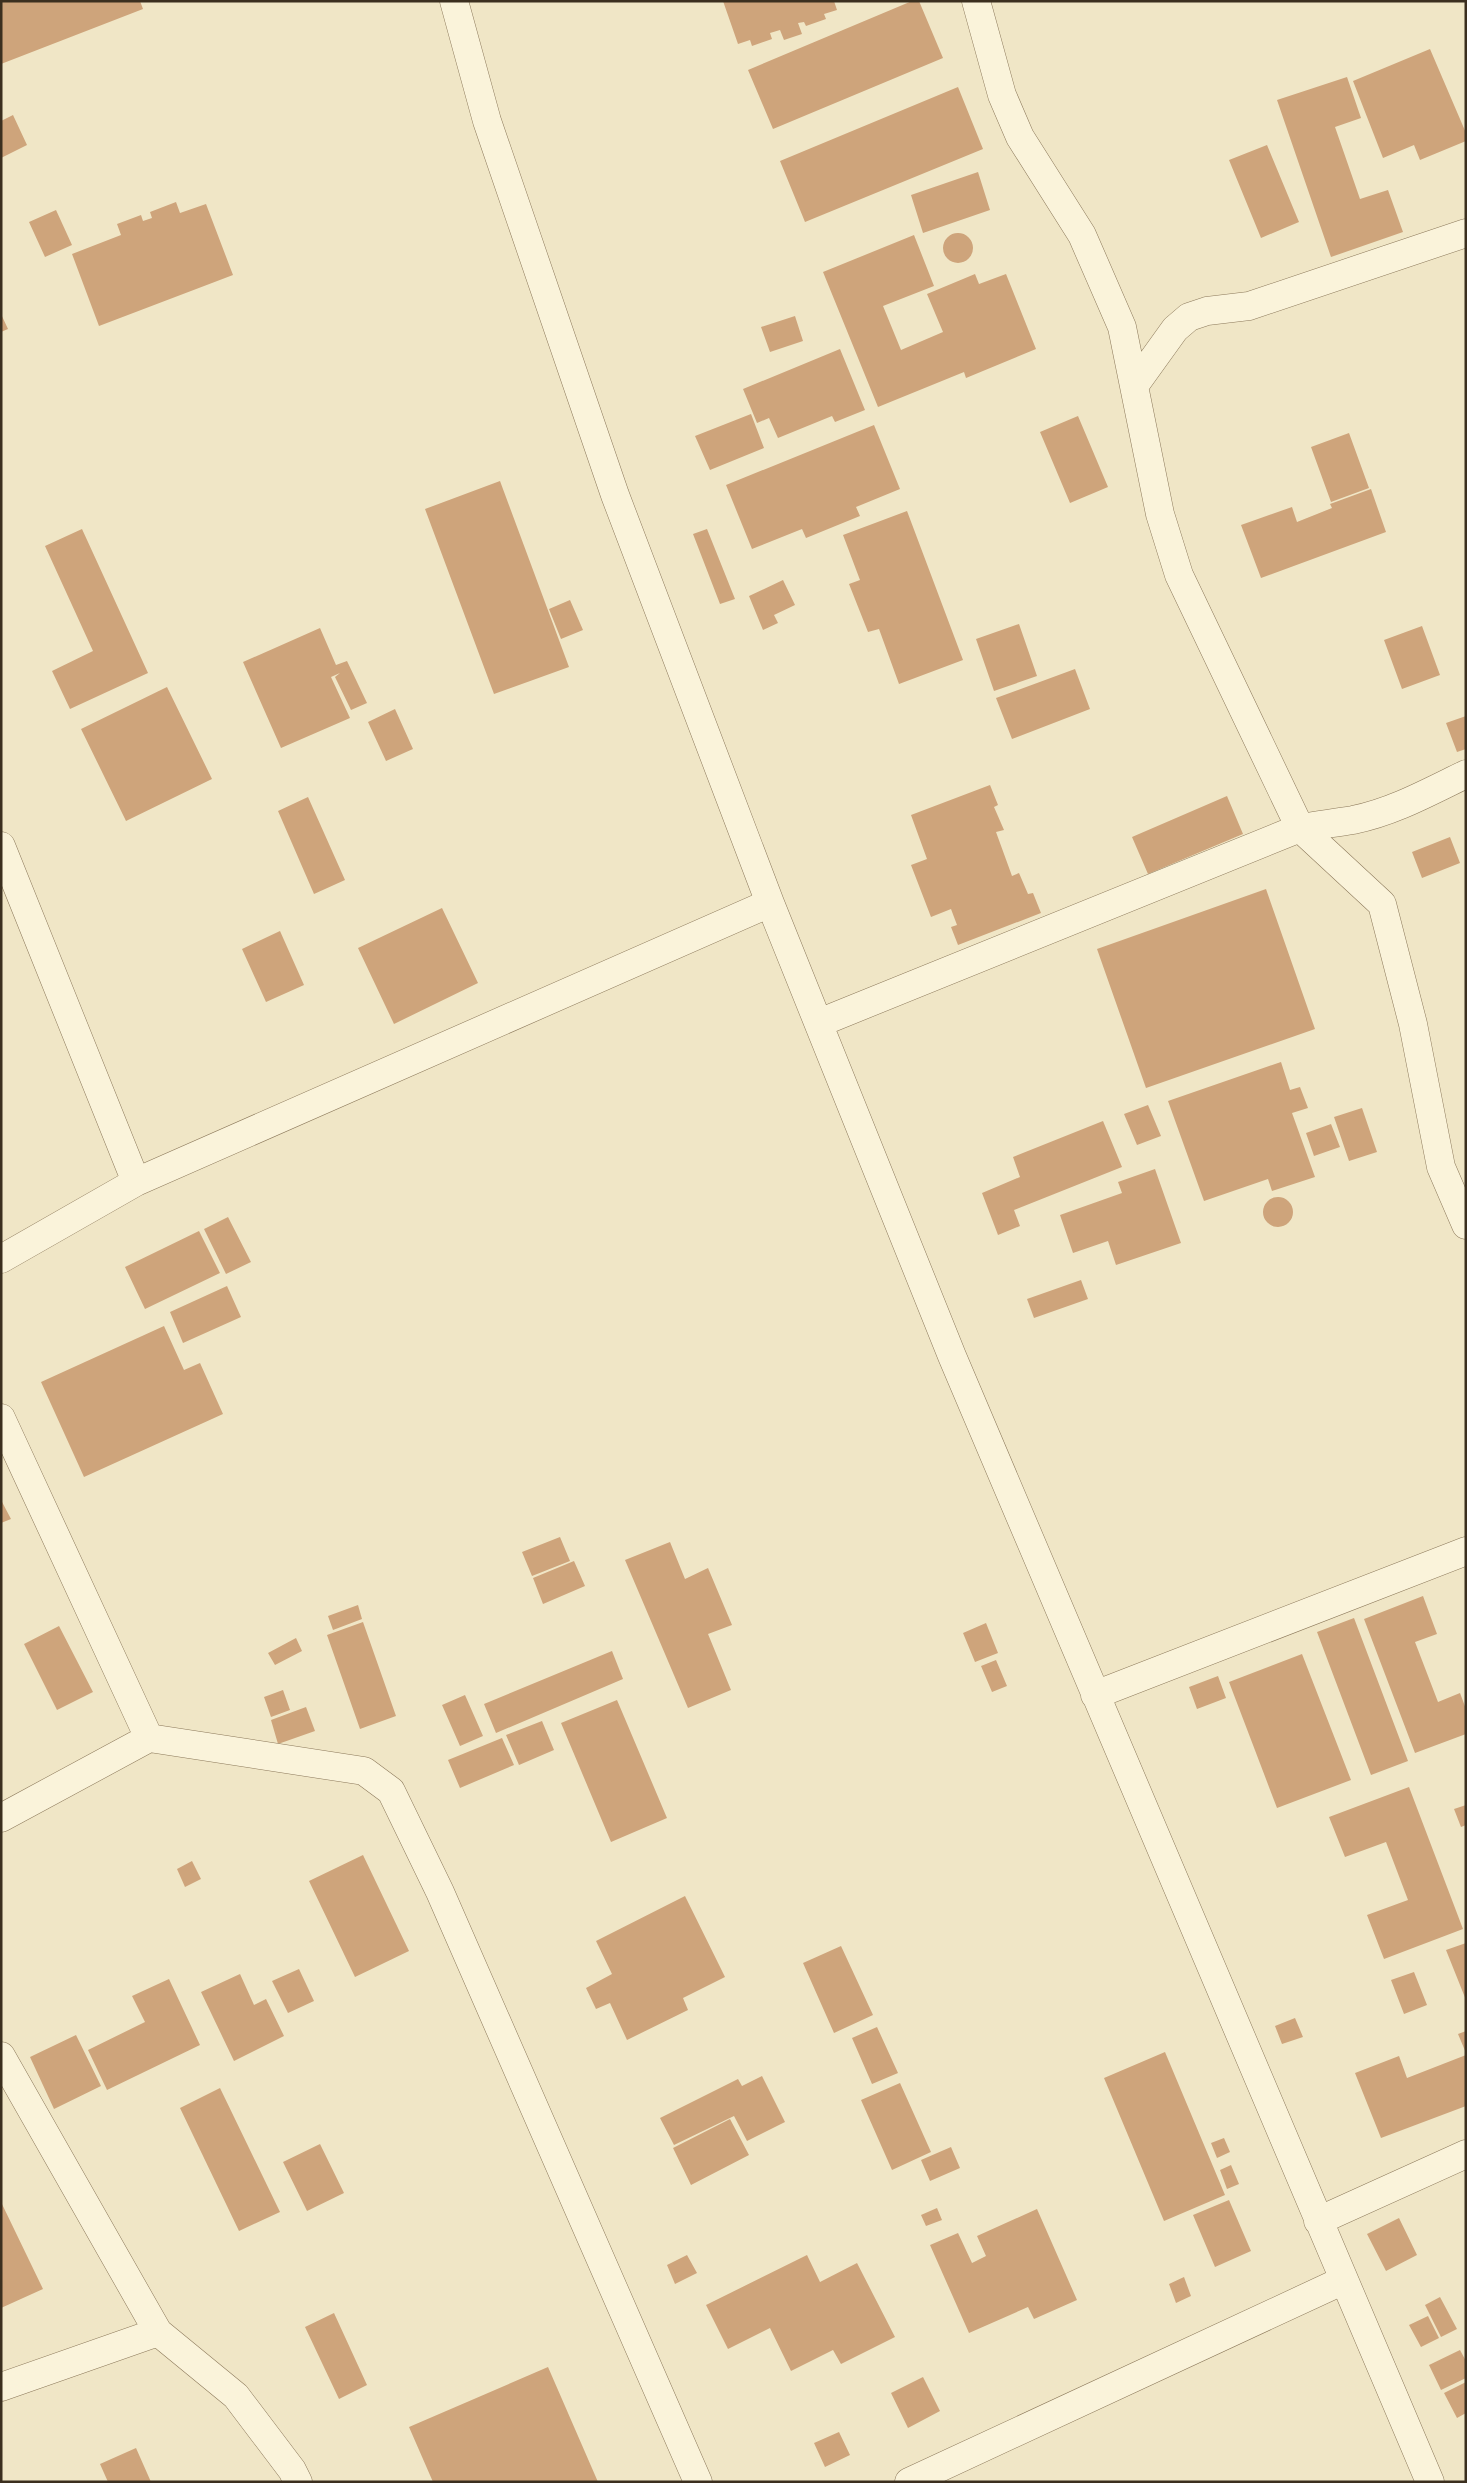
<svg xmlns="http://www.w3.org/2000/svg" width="1467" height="2483" viewBox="0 0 1467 2483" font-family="Spectral,serif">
<rect width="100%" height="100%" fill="#f0e6c6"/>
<!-- building -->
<path fill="#cea47b" d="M1,1H140L143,9L1,64Z
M723,1H834L837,10L824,14L826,19L806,26L804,22L798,23L802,34L784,40L780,30L770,33L772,39L752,46L750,40L738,44Z
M912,1H919L943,58L773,129L748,70Z
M1430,49L1466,133V141L1420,160L1414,145L1383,158L1353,81Z
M1347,77L1361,118L1335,127L1360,199L1388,190L1403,232L1331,257L1277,100Z
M958,87L983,149L805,222L780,161Z
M13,115L27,145L1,158V121Z
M1267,145L1299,222L1261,238L1229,160Z
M978,172L990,210L923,233L911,195Z
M176,202L180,213L206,204L233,275L99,326L72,254L121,235L117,224L141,215L143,221L152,218L150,212Z
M56,210L72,245L45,257L29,222Z
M943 248a15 15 0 1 1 30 0a15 15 0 1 1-30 0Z
M914,235L934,286L883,306L901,350L943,332L927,294L975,274L979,284L1006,274L1036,349L966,378L964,372L878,407L823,272Z
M1,314L8,329L1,332Z
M795,316L803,341L770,352L761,327Z
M840,349L865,410L835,422L832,416L778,438L769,418L757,423L743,389Z
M751,414L764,448L710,470L695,436Z
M1078,416L1108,487L1070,503L1040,432Z
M874,425L900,489L856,507L860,516L806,538L802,529L752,549L726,485Z
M1349,433L1369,488L1331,502L1311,447Z
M500,481L569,667L494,694L425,509Z
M1371,489L1386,532L1261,578L1241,525L1292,507L1297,522L1332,508L1330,504Z
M907,511L963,660L899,684L879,629L868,632L849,584L860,580L843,535Z
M82,529L148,673L70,709L52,671L93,651L45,546Z
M707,529L735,599L720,604L693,534Z
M783,580L795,605L774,615L778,623L763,630L749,596Z
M570,600L583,630L561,639L549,609Z
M1019,624L1037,676L994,691L976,639Z
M1422,626L1440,675L1402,689L1384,640Z
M320,628L336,665L347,661L367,703L351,710L335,677L340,673L331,677L350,718L281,748L243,662Z
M1075,669L1090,709L1012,739L996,698Z
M167,687L212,779L126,821L81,729Z
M395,709L413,749L386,761L368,722Z
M1466,716V749L1457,752L1446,723Z
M990,785L998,805L994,807L1004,830L996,832L1012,876L1019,873L1028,894L1033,893L1041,913L958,945L951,927L957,925L951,909L931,917L911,865L927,859L911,815Z
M1227,796L1243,834L1148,874L1132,837Z
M308,797L345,880L314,894L278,811Z
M1450,837L1460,863L1422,878L1412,852Z
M1266,889L1315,1029L1146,1088L1097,949Z
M442,908L478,983L394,1024L358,948Z
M280,931L304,985L266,1002L242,949Z
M1281,1062L1290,1090L1300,1087L1308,1108L1292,1113L1315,1177L1272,1191L1268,1179L1204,1201L1168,1101Z
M1148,1105L1161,1136L1137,1145L1124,1114Z
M1362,1108L1377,1152L1349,1161L1334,1117Z
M1103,1121L1122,1167L1014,1210L1020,1226L998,1235L982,1193L1020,1177L1013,1157Z
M1331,1124L1340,1147L1314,1156L1306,1133Z
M1155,1169L1181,1243L1116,1265L1108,1241L1073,1253L1060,1215L1122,1193L1118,1182Z
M1263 1212a15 15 0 1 1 30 0a15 15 0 1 1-30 0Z
M228,1217L251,1262L226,1274L204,1229Z
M199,1231L220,1273L145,1309L125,1267Z
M1081,1280L1088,1299L1034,1318L1027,1299Z
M227,1286L241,1317L183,1343L170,1312Z
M164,1326L184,1370L200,1363L223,1414L84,1477L41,1382Z
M1,1500L11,1519L1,1523Z
M560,1537L570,1561L532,1576L522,1552Z
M670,1542L685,1579L708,1568L732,1625L708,1634L731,1690L688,1708L625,1560Z
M574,1561L585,1586L543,1604L533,1578Z
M1423,1596L1437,1634L1415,1642L1438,1702L1460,1693L1466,1709V1734L1415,1753L1364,1619Z
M358,1605L362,1619L333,1630L328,1616Z
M1354,1618L1408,1761L1371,1775L1317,1632Z
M363,1622L396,1716L360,1729L327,1635Z
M986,1623L998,1653L975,1662L963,1633Z
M59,1626L93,1692L57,1710L24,1644Z
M296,1638L302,1651L275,1665L268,1653Z
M612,1651L623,1679L496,1733L484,1704Z
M1302,1654L1351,1780L1277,1808L1229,1682Z
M996,1660L1007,1686L992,1692L981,1666Z
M1218,1676L1226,1698L1197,1709L1189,1687Z
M283,1690L290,1710L271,1717L264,1697Z
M465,1695L483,1736L460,1746L442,1705Z
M617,1700L667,1818L611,1842L561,1723Z
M306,1707L315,1731L278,1744L271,1720Z
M542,1721L554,1750L519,1765L506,1735Z
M502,1738L514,1765L460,1788L448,1760Z
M1409,1787L1463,1929L1384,1959L1367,1915L1408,1900L1386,1842L1345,1857L1329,1817Z
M1466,1805V1825L1461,1827L1454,1809Z
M363,1855L409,1951L355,1977L309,1881Z
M192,1861L201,1879L185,1887L177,1869Z
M685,1896L725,1977L683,1998L688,2010L627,2040L610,2003L596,2009L586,1988L612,1974L596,1941Z
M1466,1943V2000L1446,1950Z
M841,1946L873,2015L834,2033L803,1963Z
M299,1969L314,2001L288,2013L272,1981Z
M1414,1972L1427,2005L1404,2014L1391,1980Z
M240,1974L254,2005L266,1999L284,2036L234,2061L201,1992Z
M169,1979L200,2045L107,2090L88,2050L145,2022L132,1996Z
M1295,2018L1303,2037L1282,2044L1275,2026Z
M877,2027L898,2073L872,2084L852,2038Z
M1466,2031V2053L1458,2034Z
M76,2035L101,2086L54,2109L30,2057Z
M1165,2052L1225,2195L1164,2221L1104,2078Z
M1466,2055V2106L1381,2138L1355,2073L1399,2056L1407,2078Z
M762,2076L785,2122L747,2141L734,2116L674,2145L660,2118L738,2079L742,2086Z
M900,2083L931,2152L892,2170L861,2100Z
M220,2088L280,2212L239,2231L180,2108Z
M730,2119L749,2155L691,2185L673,2148Z
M1224,2138L1230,2152L1217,2158L1211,2143Z
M320,2144L344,2193L307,2211L283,2162Z
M951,2147L960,2168L930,2181L921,2160Z
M1231,2165L1239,2184L1227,2189L1220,2170Z
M1229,2200L1251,2251L1215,2267L1193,2215Z
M1,2202L43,2289L1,2308Z
M937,2208L942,2220L926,2226L921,2215Z
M1037,2209L1077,2300L1034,2319L1028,2307L969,2333L930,2245L958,2233L972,2263L986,2256L977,2236Z
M1399,2218L1417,2255L1386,2271L1367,2234Z
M687,2255L697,2273L675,2284L667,2265Z
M807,2255L820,2282L857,2263L895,2337L841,2364L833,2350L791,2371L770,2328L728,2349L706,2305Z
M1184,2277L1191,2296L1176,2303L1169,2284Z
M1440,2297L1457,2329L1441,2337L1425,2305Z
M334,2313L367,2385L339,2399L305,2327Z
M1428,2316L1439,2338L1421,2347L1409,2325Z
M1460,2350L1466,2361V2378L1441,2390L1429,2365Z
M548,2367L598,2482H433L409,2427Z
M923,2377L940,2411L908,2428L891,2393Z
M1466,2382V2413L1457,2418L1444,2393Z
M839,2432L850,2455L825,2467L814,2443Z
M136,2448L151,2482H108L100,2464Z"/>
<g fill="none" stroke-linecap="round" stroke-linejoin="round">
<!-- minor casing -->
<g stroke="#8c795b" stroke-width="29">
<path id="minor" d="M454,1L487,121L615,495L770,903L952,1356L1430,2482
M976,1L1002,95L1020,137L1082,235L1122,327L1160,514L1179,575L1300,828L1382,904L1413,1024L1441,1167L1466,1225
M1134,386L1175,329L1189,317L1207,311L1249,306L1466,233
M1,846L136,1182
M819,1023L1300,828C1317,825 1335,823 1353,820C1393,812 1429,792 1466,774
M1,1259L136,1182L770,903
M1,1418L149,1738
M1095,1695L1466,1551
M1,1818L149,1738L364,1771L391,1791L440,1892L698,2482
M1,2056L158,2332
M1318,2221L1466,2154
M1,2387L158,2332L236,2396L292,2470L298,2482
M909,2482L1344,2280"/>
</g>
<!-- minor -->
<use href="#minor" stroke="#faf3da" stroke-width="28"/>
</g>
<!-- border -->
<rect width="1467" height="2483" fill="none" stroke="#3b2f1f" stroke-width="5"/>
</svg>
